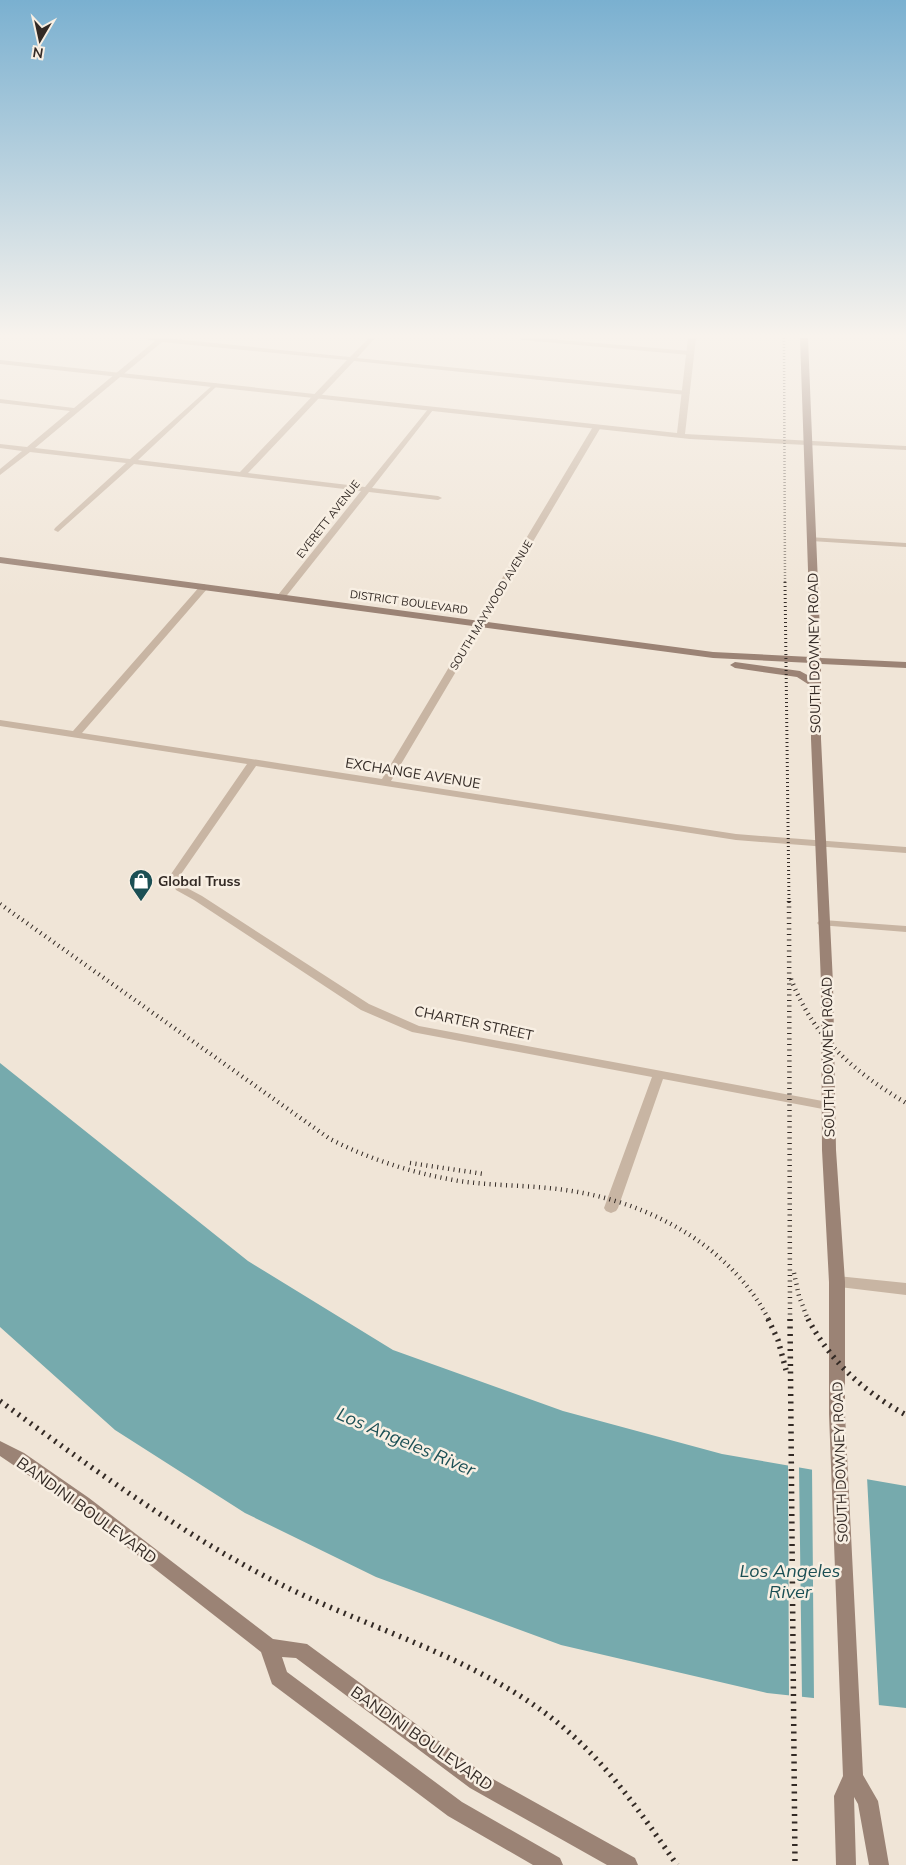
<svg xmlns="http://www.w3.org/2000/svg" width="906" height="1865" viewBox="0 0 906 1865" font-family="Mulish,sans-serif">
<rect width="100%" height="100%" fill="#f0e5d7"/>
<!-- water -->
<path fill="#76aaad" d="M0,1063L248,1261L393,1350L563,1411L722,1454L906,1486V1708L767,1693L561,1645L376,1577L245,1513L115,1430L0,1327Z"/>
<!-- pier -->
<path fill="#f0e5d7" d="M788,1463L799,1465L802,1699L789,1698Z
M812,1467L867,1477L879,1707L814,1700Z"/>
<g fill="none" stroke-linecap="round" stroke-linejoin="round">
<!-- minor -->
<path fill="#c8b5a3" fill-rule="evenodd" d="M142,338H165L350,357L369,338H375L357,358L687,391L690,393L687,395L354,361L248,473L365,487L429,408L431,407L435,409L433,410L372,488L438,496L442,498L438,500L369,492L284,599L281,600L277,597L278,595L361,491L134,464L58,532L54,530L55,528L126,463L30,452L0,475V469L22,451L0,448V444L27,447L70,411L0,403V399L74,408L155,341ZM162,342L347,360L240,472L138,460L217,386V384L215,383L130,459L35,448Z
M519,338H539L690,351L693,353L690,355L522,340Z
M594,425L601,427L391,781L736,834L906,847V853L736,840L256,766L179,877L187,888L202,896L369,1004L419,1026L828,1102L832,1103L834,1106L832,1109L828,1110L663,1079L618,1208L616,1211L611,1213L606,1211L604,1208L652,1077L412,1032L361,1010L194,900L176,890L169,877L247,764L0,726V720L73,731L201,585L204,584L208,587L207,589L82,733L382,779Z
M808,537L906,543V547L811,541L807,539Z
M823,920L906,926V932L819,925L817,923L819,921Z"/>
<!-- tertiary -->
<path fill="#c8b5a3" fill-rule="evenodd" d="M688,338H696L685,434L906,446V450L690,439L0,364V360L677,433Z
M837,1276L906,1283V1295L831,1286L829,1282L831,1278Z"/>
<!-- secondary -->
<path fill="#9b8375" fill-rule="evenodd" d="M800,338H808L821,658L906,662V668L821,664V739L833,983L836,1150L845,1282V1414L863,1775L878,1801L889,1865H869L858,1804L854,1797L856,1865H836L834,1796L843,1776L829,1414V1282L822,1150L821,983L811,739V686L797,677L735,668L730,665L735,662L800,671L811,677V663L713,658L0,563V557L713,652L811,657Z
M0,1441L24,1453L89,1498L273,1639L307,1644L484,1774L635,1858L638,1865H607L470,1788L296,1658L282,1657L287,1672L462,1802L560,1858L563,1865H533L448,1816L272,1684L261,1652L77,1508L0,1456Z"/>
<!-- rail-far3 -->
<path stroke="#332a25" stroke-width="2.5" stroke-dasharray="0.5 2.5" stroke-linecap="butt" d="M784,338L785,583"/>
<!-- rail-far2 -->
<path stroke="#332a25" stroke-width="3" stroke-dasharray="1 3" stroke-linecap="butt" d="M785,582L789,903"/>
<!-- rail-far1 -->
<path stroke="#332a25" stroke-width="4.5" stroke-dasharray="1 4.5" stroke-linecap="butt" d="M789,901L790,1320
M0,904L330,1139C371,1160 413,1173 459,1181C494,1186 530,1185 565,1190C647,1201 730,1245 769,1320
M791,979C814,1038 853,1071 906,1103
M410,1163L484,1174
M794,1273L799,1296L808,1320"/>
<!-- rail -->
<path stroke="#332a25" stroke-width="5.5" stroke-dasharray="2 5.5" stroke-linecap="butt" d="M768,1319L778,1340L786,1370
M790,1319L795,1865
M808,1319C831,1362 863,1391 906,1415
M0,1401C89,1466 178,1532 276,1582C374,1632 489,1660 572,1735C614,1773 645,1819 677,1865"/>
</g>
<!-- sky -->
<linearGradient id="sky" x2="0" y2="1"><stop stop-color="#7ab0d0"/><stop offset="0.56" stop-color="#f8f3ed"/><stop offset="1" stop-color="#f8f3ed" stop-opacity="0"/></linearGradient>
<rect width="906" height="599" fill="url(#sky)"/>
<!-- icons -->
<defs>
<g id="shop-pin" transform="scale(1.25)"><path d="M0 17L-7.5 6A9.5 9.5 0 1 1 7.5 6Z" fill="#1b4f54" stroke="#f8efe3"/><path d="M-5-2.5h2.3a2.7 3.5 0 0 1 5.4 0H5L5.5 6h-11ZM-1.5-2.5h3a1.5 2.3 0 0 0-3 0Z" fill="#fff"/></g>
</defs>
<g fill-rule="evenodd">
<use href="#shop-pin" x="141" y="881"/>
</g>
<g text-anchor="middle" stroke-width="5" stroke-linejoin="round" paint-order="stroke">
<!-- far-street labels -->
<g font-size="11" fill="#332a25" stroke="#f8efe3">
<text transform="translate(328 519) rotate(-52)" y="4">EVERETT AVENUE</text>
<text transform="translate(409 602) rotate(8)" y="4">DISTRICT BOULEVARD</text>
<text transform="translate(491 605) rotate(-59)" y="4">SOUTH MAYWOOD AVENUE</text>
</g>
<!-- street labels -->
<g font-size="14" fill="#332a25" stroke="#f8efe3">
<text transform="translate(814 653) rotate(-91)" y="5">SOUTH DOWNEY ROAD</text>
<text transform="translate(413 773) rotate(9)" y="5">EXCHANGE AVENUE</text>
<text transform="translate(474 1023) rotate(12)" y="5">CHARTER STREET</text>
<text transform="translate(828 1057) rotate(-91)" y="5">SOUTH DOWNEY ROAD</text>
<text transform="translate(840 1462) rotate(-92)" y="5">SOUTH DOWNEY ROAD</text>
</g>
<!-- poi labels -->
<g font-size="14" font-weight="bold" fill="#332a25" stroke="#f8efe3" text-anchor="start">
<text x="158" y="886">Global Truss</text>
</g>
<!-- near-street labels -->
<g font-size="16" fill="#332a25" stroke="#f8efe3">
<text transform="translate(87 1510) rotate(36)" y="6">BANDINI BOULEVARD</text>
<text transform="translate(422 1738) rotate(35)" y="6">BANDINI BOULEVARD</text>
</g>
<!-- near-water labels -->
<g font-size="18" font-style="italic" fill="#1b4f54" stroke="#f8efe3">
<text transform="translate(406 1442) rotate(23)" y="6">Los Angeles River</text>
<text x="790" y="1577">Los Angeles<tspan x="790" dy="21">River</tspan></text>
</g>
</g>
<!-- north arrow -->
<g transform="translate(40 40) rotate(189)" stroke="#f8efe3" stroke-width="4" paint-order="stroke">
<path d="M0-4L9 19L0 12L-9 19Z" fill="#332a25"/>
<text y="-8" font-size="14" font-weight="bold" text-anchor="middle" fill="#332a25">N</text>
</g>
</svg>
